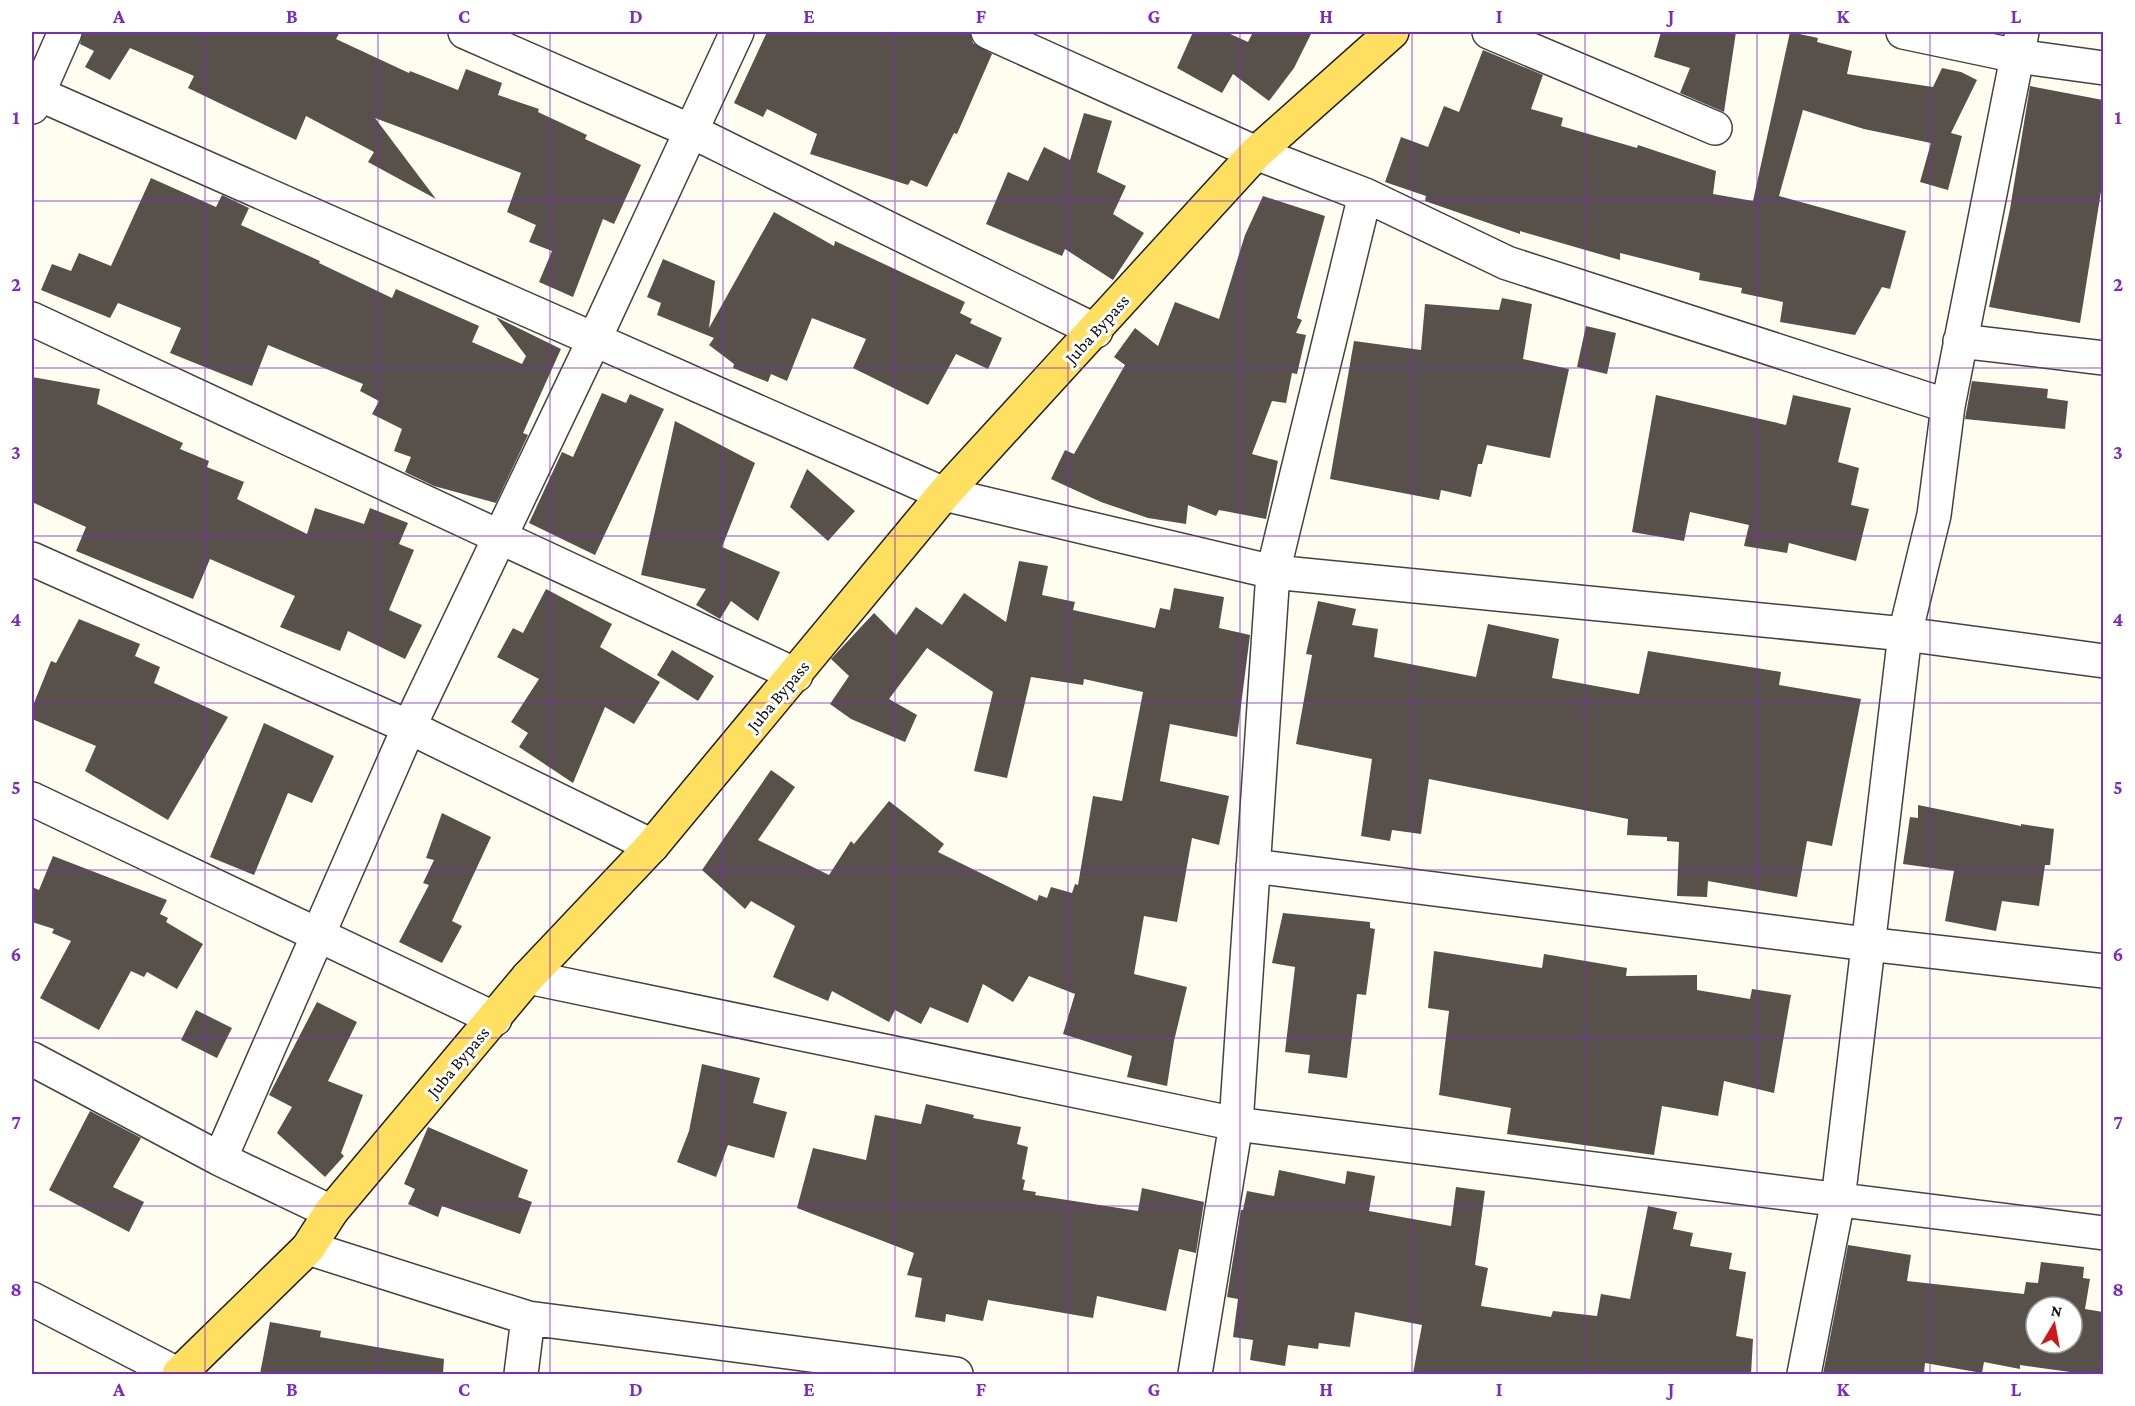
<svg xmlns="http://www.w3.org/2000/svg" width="2135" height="1406" viewBox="0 0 2135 1406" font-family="'Crimson Pro',serif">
<rect width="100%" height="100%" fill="#fffdf0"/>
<!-- building -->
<path fill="#58504a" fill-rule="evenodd" d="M83,32H340L336,39L409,73L410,71L458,90L466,69L502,83L498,95L539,109L538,112L587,135L585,139L641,165L614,224L603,219L573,297L539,282L552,251L529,242L536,225L507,212L521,173L375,118L436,199L368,162L374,152L306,116L296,140L188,88L194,76L130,48L110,80L85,67L94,51L80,44Z
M767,32H970L973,43L992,54L957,134L954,133L927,187L911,180L908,185L810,154L817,134L767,109L763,117L734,103Z
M1193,32H1226L1248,42L1253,32H1312L1294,68L1269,101L1233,74L1222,93L1177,68Z
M1661,32H1736L1724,112L1680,93L1690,68L1654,57Z
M1790,32L1818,38L1817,42L1852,51L1847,74L1933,87L1942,68L1961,72L1977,80L1951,133L1962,136L1948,190L1920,182L1931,143L1864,129L1803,110L1779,196L1906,231L1890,289L1882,287L1855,335L1780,322L1783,302L1741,293L1742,288L1699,280L1700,273L1620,253V260L1520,231V234L1425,201L1426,196L1385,182L1401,137L1428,147L1444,106L1459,112L1483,50L1543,75L1531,109L1563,118L1561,126L1637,148L1638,145L1716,171L1713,194L1753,201Z
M2030,86L2103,100V179L2080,323L1989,307L2010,209Z
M1084,113L1112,121L1097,172L1126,186L1113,214L1144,233L1113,280L1065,249L1062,256L986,224L1008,172L1028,181L1044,147L1070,160Z
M151,178L216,207L222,195L249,208L241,225L320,261L319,263L392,298L396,289L479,326L472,342L522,364L526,356L496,317L561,349L523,433L528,435L496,503L434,486L405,472L411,457L394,451L402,429L372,414L379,401L360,391L363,384L268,345L252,386L170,353L181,328L118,303L110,318L41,290L52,264L71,271L79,253L111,266Z
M1263,196L1325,216L1297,318L1302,320L1296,333L1306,335L1297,374L1292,373L1286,403L1272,401L1252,454L1278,461L1266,519L1219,510L1216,516L1188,505L1186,524L1148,518L1101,502L1051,479L1065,450L1074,454L1125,365L1114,357L1135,328L1158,346L1175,302L1219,319L1245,235Z
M774,212L834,246L835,241L965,302L960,313L972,319L970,323L1002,338L988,369L956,354L928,405L853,368L866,339L812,318L787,381L771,374L768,382L733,368L734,364L709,345L714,338L657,315L661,303L647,297L663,259L715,281L709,328Z
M1502,298L1532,304L1523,359L1569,369L1550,458L1487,445L1482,464H1478L1471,497L1441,490L1439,500L1330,479L1354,341L1421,350L1425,304L1499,310Z
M1586,326L1616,333L1607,374L1577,367Z
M32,377L100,389L97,404L183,443L180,449L209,461L207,467L244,482L237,499L307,534L315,508L364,524L370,508L408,523L399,544L414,550L389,610L422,625L405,659L348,631L340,651L280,627L295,596L210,559L193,599L76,551L86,527L32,502Z
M1972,381L2048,389L2047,398L2068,401L2065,429L1965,419Z
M602,393L626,403L630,394L664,409L595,555L529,523L562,452L573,457Z
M1656,395L1786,425L1793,395L1851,408L1838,462L1859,468L1851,505L1869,509L1856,561L1789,543L1787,553L1744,546L1749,525L1690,512L1684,541L1632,532Z
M675,421L755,463L722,547L780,572L758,621L731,601L720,619L696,605L706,589L641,575Z
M807,469L855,511L828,541L790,507Z
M1019,561L1048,566L1042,595L1075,602L1073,610L1155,628L1160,608L1170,610L1174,588L1224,597L1219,628L1250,635L1237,737L1170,724L1160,781L1229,796L1219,845L1192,838L1177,922L1144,916L1134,974L1187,987L1174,1041L1167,1086L1127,1077L1132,1056L1063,1034L1075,994L1029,976L1013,1002L983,984L968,1023L930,1007L921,1024L895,1010L889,1022L832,991L828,1001L773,977L795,926L751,901L745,909L702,870L771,770L795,787L758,840L829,875L851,841L854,844L889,801L944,844L938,852L1037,901L1039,895L1047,898L1051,887L1072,893L1075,884L1078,885L1093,796L1122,801L1143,692L1084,679L1083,685L1031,677L1007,778L974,771L993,692L927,648L889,699L917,715L905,742L851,719L830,704L849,676L831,659L874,613L896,635L916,607L942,625L964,593L1006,622Z
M546,589L612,624L600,647L660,682L634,724L605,707L573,783L519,747L528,733L511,722L539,679L497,657L513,628L523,633Z
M1318,601L1356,609L1352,625L1378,629L1374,657L1476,677L1488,624L1559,639L1552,678L1639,694L1648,651L1781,672L1779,685L1861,699L1832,846L1807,841L1797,897L1708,881L1707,897L1677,896L1679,842L1667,841V837L1627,835L1628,819L1429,779L1421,834L1392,830L1390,841L1361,836L1372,759L1296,744L1312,655L1306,654Z
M79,619L140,644L135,656L160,667L154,683L228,717L168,820L85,771L96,746L32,719V708L51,661L56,663Z
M672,650L714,676L698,701L657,675Z
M264,723L334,756L312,803L288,793L254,875L210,857Z
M1918,805L2021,826V824L2054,829L2050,865H2045L2039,906L2002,901L1996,931L1945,921L1954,871L1903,864L1910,817L1918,818Z
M442,813L491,837L452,921L462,926L442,963L399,942L429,885L423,883L434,860L426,858Z
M53,856L167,900L160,914L168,918L166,922L203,944L177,989L147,972L144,977L131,971L99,1030L40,998L71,941L52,933L54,929L32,922V887L39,890Z
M1283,913L1370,922V928L1375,929L1366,995L1357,994L1347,1078L1308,1073L1310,1055L1285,1052L1295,967L1272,963Z
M1434,951L1542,968L1544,954L1627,968L1626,976L1697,975V990L1750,999L1752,989L1791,995L1774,1093L1724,1081L1718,1116L1662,1106L1654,1155L1507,1134L1511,1108L1439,1095L1449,1011L1428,1008Z
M317,1002L357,1022L328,1081L363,1095L341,1153L344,1156L325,1177L277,1133L292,1107L269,1095Z
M196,1010L232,1028L217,1058L181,1040Z
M702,1064L760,1078L753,1103L787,1112L774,1158L728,1145L716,1177L677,1162L689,1131Z
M926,1104L974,1115L973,1118L1021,1127L1017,1144L1028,1147L1022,1179L1025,1180L1023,1190L1036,1192L1035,1195L1138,1211L1142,1188L1204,1202L1196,1253L1179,1249L1166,1311L1097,1296L1093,1318L988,1300L983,1321L946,1314L945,1322L915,1317L922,1278L907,1275L914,1253L797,1208L813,1148L866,1160L875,1115L921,1124Z
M90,1111L141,1138L113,1187L144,1202L129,1232L49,1190Z
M428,1127L528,1170L518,1197L532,1202L520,1234L442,1206L438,1217L408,1204L415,1189L404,1184Z
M1279,1170L1345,1184L1347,1171L1375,1176L1369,1211L1451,1226L1456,1187L1485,1191L1475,1265L1488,1268L1481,1306L1551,1317L1553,1311L1597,1316L1601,1294L1630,1299L1648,1206L1677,1212L1673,1229L1693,1233L1690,1246L1732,1253L1729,1269L1746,1272L1736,1336L1753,1339L1751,1374H1413L1422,1325L1355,1312L1350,1347L1319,1343L1318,1349L1288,1345L1285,1366L1250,1360L1253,1340L1233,1337L1238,1299L1227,1297L1241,1210H1243L1247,1191L1274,1196Z
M1848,1245L1911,1255L1907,1281L2024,1294L2026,1282L2038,1283L2041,1262L2084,1267L2083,1278L2090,1279L2085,1309L2103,1312V1374H2085L2020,1365V1369L1984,1362L1982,1373L1925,1363L1924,1374H1823ZM2036,1307H2072V1343H2036Z
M270,1322L321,1331L320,1337L444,1359L443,1374H260Z"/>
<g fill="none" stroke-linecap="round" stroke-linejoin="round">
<!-- minor casing -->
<g stroke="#424242" stroke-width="36">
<path id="minor" d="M465,32L691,131L1096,331
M988,32L1256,153L1365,195L1507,263L1948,406
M1489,32L1715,128
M1903,32L2017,56L2104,68
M32,91L944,494L1273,572L1905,634L2104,661
M32,107L65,32
M32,319L796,675
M1960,341L2104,358
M32,559L409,727L652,846
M32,799L495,1019
M1253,866L1867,944L2104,971
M528,977L1236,1124L2104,1233
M32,1059L220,1159L331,1212
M220,1159L409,727L595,338L737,32
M308,1248L528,1318L956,1374
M32,1299L177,1374
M521,1374L528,1318
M1195,1374L1236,1124L1273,572L1365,195
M1804,1374L1838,1200L1905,634L1934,515L1948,406L2022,32"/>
</g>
<!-- major casing -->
<g stroke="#202020" stroke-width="36">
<path id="major" d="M179,1374L308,1248L331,1212L528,977L652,846L944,494L1256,153L1392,32"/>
</g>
<!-- minor -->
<use href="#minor" stroke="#fff" stroke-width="33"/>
<!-- major -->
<use href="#major" stroke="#ffdf60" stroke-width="33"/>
</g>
<!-- grid -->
<path fill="none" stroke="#7b2cbf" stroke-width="1.5" stroke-opacity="0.55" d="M205,32V1374M378,32V1374M550,32V1374M723,32V1374M895,32V1374M1068,32V1374M1240,32V1374M1412,32V1374M1585,32V1374M1757,32V1374M1930,32V1374M32,201H2104M32,368H2104M32,536H2104M32,703H2104M32,870H2104M32,1038H2104M32,1206H2104"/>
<g text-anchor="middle" stroke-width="6" stroke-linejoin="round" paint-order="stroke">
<!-- street labels -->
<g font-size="18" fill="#0f0f0f" stroke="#fff">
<text transform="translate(1097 329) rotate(-48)" y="6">Juba Bypass</text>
<text transform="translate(778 696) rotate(-50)" y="6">Juba Bypass</text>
<text transform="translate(458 1062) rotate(-50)" y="6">Juba Bypass</text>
</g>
</g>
<!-- border -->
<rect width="2135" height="1406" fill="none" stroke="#ffffff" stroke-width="66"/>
<!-- north arrow -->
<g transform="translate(2054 1325) rotate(10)"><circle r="28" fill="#ffffff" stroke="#9f9f9f" stroke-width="1.5"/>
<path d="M0-4.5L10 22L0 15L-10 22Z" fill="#cd191a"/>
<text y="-9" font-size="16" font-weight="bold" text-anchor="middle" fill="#0f0f0f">N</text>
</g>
<rect x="33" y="33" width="2069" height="1340" fill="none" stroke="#7b2cbf" stroke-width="2"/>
<g font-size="20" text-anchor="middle" font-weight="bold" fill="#7b2cbf">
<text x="119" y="23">A</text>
<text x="292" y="23">B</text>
<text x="464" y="23">C</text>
<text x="636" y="23">D</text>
<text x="809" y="23">E</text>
<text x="981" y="23">F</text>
<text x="1154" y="23">G</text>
<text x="1326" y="23">H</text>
<text x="1499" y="23">I</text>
<text x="1671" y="23">J</text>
<text x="1843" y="23">K</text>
<text x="2016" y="23">L</text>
<text x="16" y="124">1</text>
<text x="2118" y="124">1</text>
<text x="16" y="291">2</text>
<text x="2118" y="291">2</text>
<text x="16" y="459">3</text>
<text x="2118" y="459">3</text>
<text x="16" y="626">4</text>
<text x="2118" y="626">4</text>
<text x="16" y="794">5</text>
<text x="2118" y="794">5</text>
<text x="16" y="961">6</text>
<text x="2118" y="961">6</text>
<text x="16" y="1129">7</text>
<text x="2118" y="1129">7</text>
<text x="16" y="1296">8</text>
<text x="2118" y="1296">8</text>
<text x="119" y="1396">A</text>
<text x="292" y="1396">B</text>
<text x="464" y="1396">C</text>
<text x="636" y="1396">D</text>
<text x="809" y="1396">E</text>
<text x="981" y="1396">F</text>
<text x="1154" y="1396">G</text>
<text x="1326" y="1396">H</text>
<text x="1499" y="1396">I</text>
<text x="1671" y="1396">J</text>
<text x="1843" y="1396">K</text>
<text x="2016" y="1396">L</text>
</g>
</svg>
